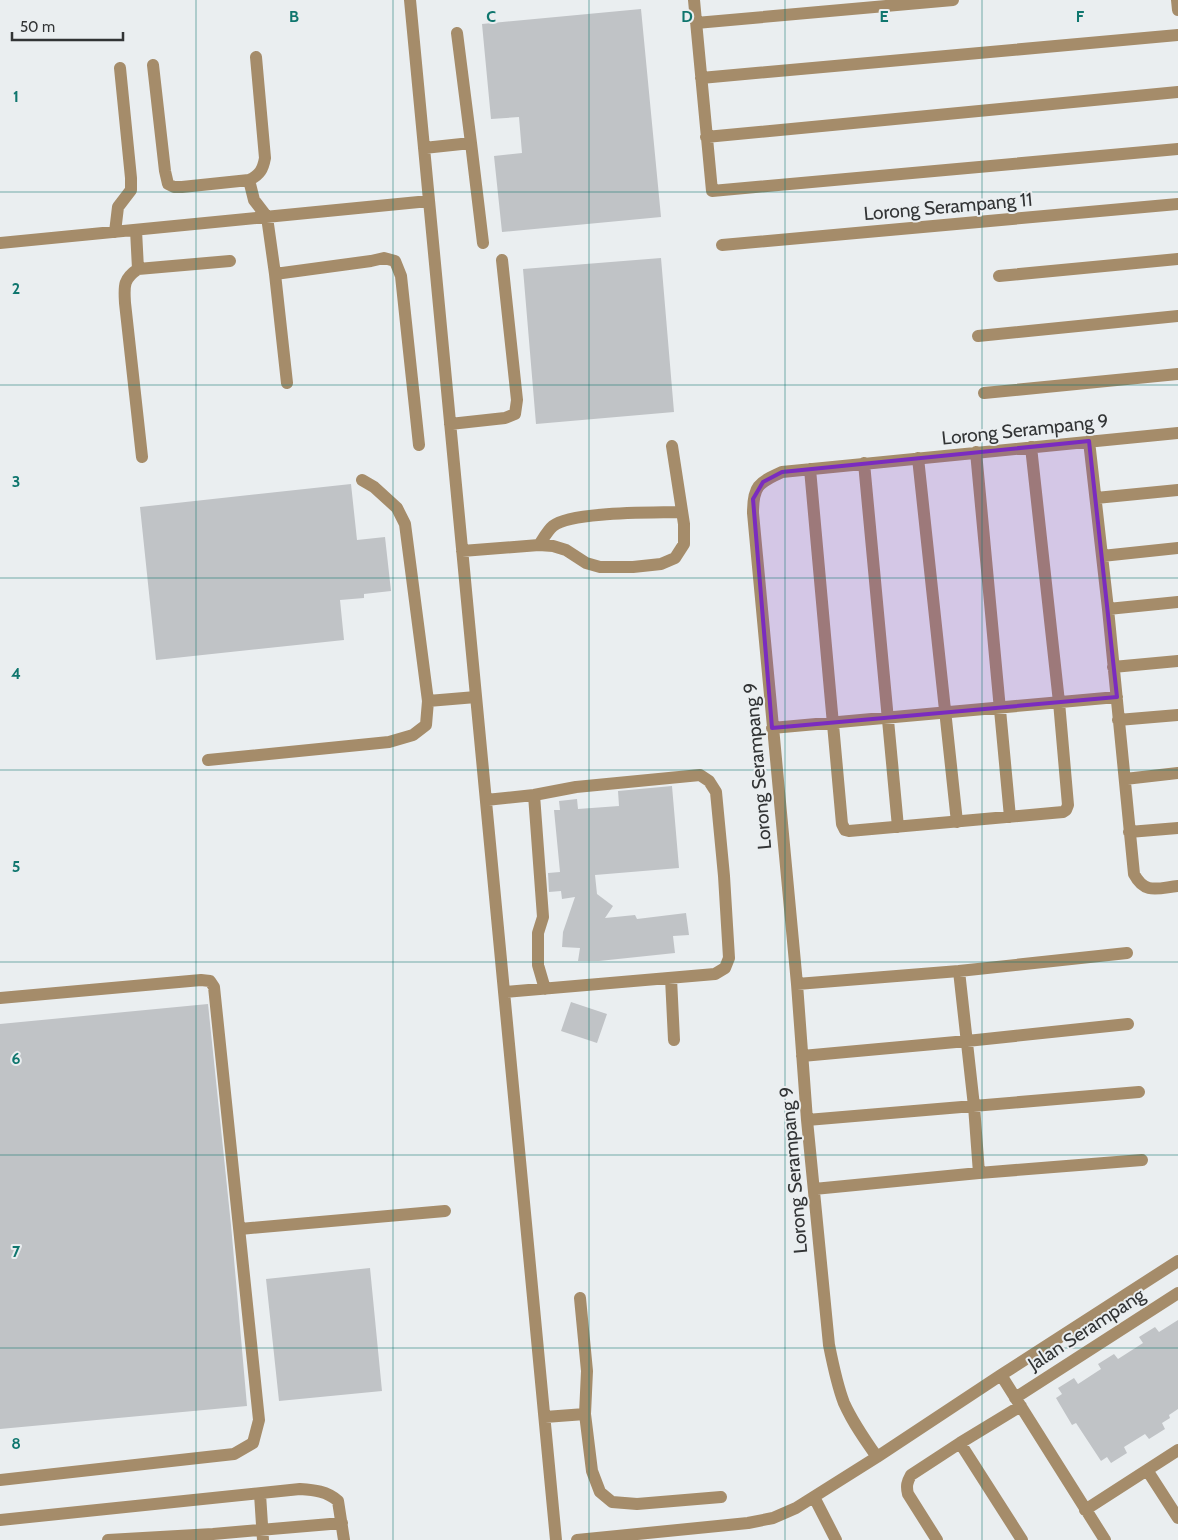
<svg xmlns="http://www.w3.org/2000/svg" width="1178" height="1540" viewBox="0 0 1178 1540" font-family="Cabin,sans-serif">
<rect width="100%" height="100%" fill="#eaeef0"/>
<!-- building -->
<path fill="#c0c3c6" d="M641,9L661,217L502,232L494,156L522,153L519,117L491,119L482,24Z
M661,258L674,412L536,424L523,269Z
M351,484L357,540L385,537L391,591L364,594V598L340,600L344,640L156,660L140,507Z
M672,786L679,868L595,875L597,894L613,906L605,918L635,915L637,919L686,913L689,935L673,936L675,953L599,961H578L580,948L562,947L563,932L575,897L562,899L561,891L549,892L548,873L560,872L554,810H560L559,801L577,799L578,809L619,806L618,791Z
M571,1002L607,1014L597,1043L561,1031Z
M208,1004L231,1225L247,1406L0,1429V1024Z
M370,1268L382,1391L279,1401L266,1279Z
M1178,1320V1409L1169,1415L1170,1418L1162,1423L1165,1429L1149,1439L1145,1434L1124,1447L1127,1453L1111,1463L1107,1457L1101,1461L1076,1423L1072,1425L1056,1398L1062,1394L1058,1388L1074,1378L1078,1384L1101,1369L1098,1364L1114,1354L1118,1359L1143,1343L1139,1337L1155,1327L1159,1332Z"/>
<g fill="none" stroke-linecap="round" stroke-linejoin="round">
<!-- minor -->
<path stroke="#a58c6a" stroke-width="12" d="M410,0L556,1540
M694,0L712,191L1178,149
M1177,0L1178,10
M696,23L953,0
M457,33L471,143
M256,57L265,158C263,169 260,175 249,180L254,200L267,217L275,274L287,383
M153,65L165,171L168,184L174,187H182L249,180
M701,78L1178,35
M706,137L1178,92
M424,148L471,143L483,243
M136,230L138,269C123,279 124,286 125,303L142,457
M115,232L118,207L131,190V178L120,68
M0,243L429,201
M722,245L1178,204
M138,269L230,261
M275,274L371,261L384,258L395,261L401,276L419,445
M999,276L1178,259
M978,336L1178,316
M984,393L1178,374
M450,424L505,418L515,414L517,400L502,260
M1089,441L1108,609L1134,874C1145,895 1158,888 1178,886
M976,452L1010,817
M918,458L957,822
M864,463L898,827
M810,469L842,824L845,830L849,831L1063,812L1066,810L1068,805L1059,702L1031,447
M362,480L374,487L397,508L405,524L428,701L476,697
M1096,498L1178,490
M539,545C543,539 548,530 553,526C572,511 655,513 682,512
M462,551L539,545L553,546L566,550L586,563L600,567H633L661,564L675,558L684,544V524L672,446
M1102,556L1178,548
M1108,609L1178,602
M1113,667L1178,661
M1118,720L1178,715
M772,728L1117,697
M208,760L389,742L413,735L426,725L428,701
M1125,779L1178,773
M534,795L543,917L538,933V965L545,989
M486,800L534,795L576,787L700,775L709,781L716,792L724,876L729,958L725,968L715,974L504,992
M1129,832L1178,828
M959,971L974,1106L979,1173
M671,978L674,1040
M797,984L959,971L1127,953
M0,998L201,980L210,981L214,987L259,1420L253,1443L234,1454L0,1480
M802,1056L967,1041L1128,1024
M807,1120L1139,1092
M814,1189L979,1173L1142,1160
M240,1229L445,1211
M580,1298L587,1371L585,1414
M1001,1375L1105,1540
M1015,1398L1178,1293
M545,1417L585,1414L592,1471L600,1492L612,1502L637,1504L721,1497
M960,1443L1022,1540
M877,1457C865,1440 853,1423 844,1403C837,1385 833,1365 829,1345L807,1120L797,984L753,513C753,486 758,483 782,472L1178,433
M1147,1470L1178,1518
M260,1494L263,1540
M814,1497L836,1540
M1085,1510L1178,1450
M0,1520L300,1489C314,1490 327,1491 338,1501L344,1540
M108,1540L213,1534L342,1523
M577,1540L748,1523L773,1518L796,1508L877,1457L1001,1375L1178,1261
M937,1540L908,1494C906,1486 907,1482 911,1475L960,1443L1021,1406"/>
</g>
<!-- marked area -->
<path fill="#7b2cbf" fill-opacity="0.2" stroke="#7b2cbf" stroke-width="4" stroke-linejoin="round" d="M1089,441L1117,697L772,728L753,499L763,482L782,472Z"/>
<!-- grid -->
<path fill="none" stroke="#0f766e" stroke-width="1" stroke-opacity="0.55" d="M196,0V1540M393,0V1540M589,0V1540M785,0V1540M982,0V1540M0,192H1178M0,385H1178M0,578H1178M0,770H1178M0,962H1178M0,1155H1178M0,1348H1178"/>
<g text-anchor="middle" stroke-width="4" stroke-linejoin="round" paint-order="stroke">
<!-- street labels -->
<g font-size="19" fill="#323435" stroke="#eaeef0">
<text transform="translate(948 206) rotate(-5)" y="7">Lorong Serampang 11</text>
<text transform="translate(1025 429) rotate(-6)" y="7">Lorong Serampang 9</text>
<text transform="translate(757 766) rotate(-95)" y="7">Lorong Serampang 9</text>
<text transform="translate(793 1170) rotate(-95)" y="7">Lorong Serampang 9</text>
<text transform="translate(1086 1329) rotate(-33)" y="7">Jalan Serampang</text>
</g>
</g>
<g font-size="16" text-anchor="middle" font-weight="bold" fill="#0f766e" stroke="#eaeef0" stroke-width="4" stroke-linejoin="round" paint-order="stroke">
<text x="294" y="22">B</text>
<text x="491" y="22">C</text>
<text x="687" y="22">D</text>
<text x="884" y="22">E</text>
<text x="1080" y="22">F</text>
<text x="16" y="102">1</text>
<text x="16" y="294">2</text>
<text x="16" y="487">3</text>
<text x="16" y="679">4</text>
<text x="16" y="872">5</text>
<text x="16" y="1064">6</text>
<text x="16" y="1257">7</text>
<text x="16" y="1449">8</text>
</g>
<!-- scale -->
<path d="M12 32v8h111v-8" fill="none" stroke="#323435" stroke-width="2.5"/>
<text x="20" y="32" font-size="15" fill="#323435" stroke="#eaeef0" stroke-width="4" paint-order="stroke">50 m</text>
</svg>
